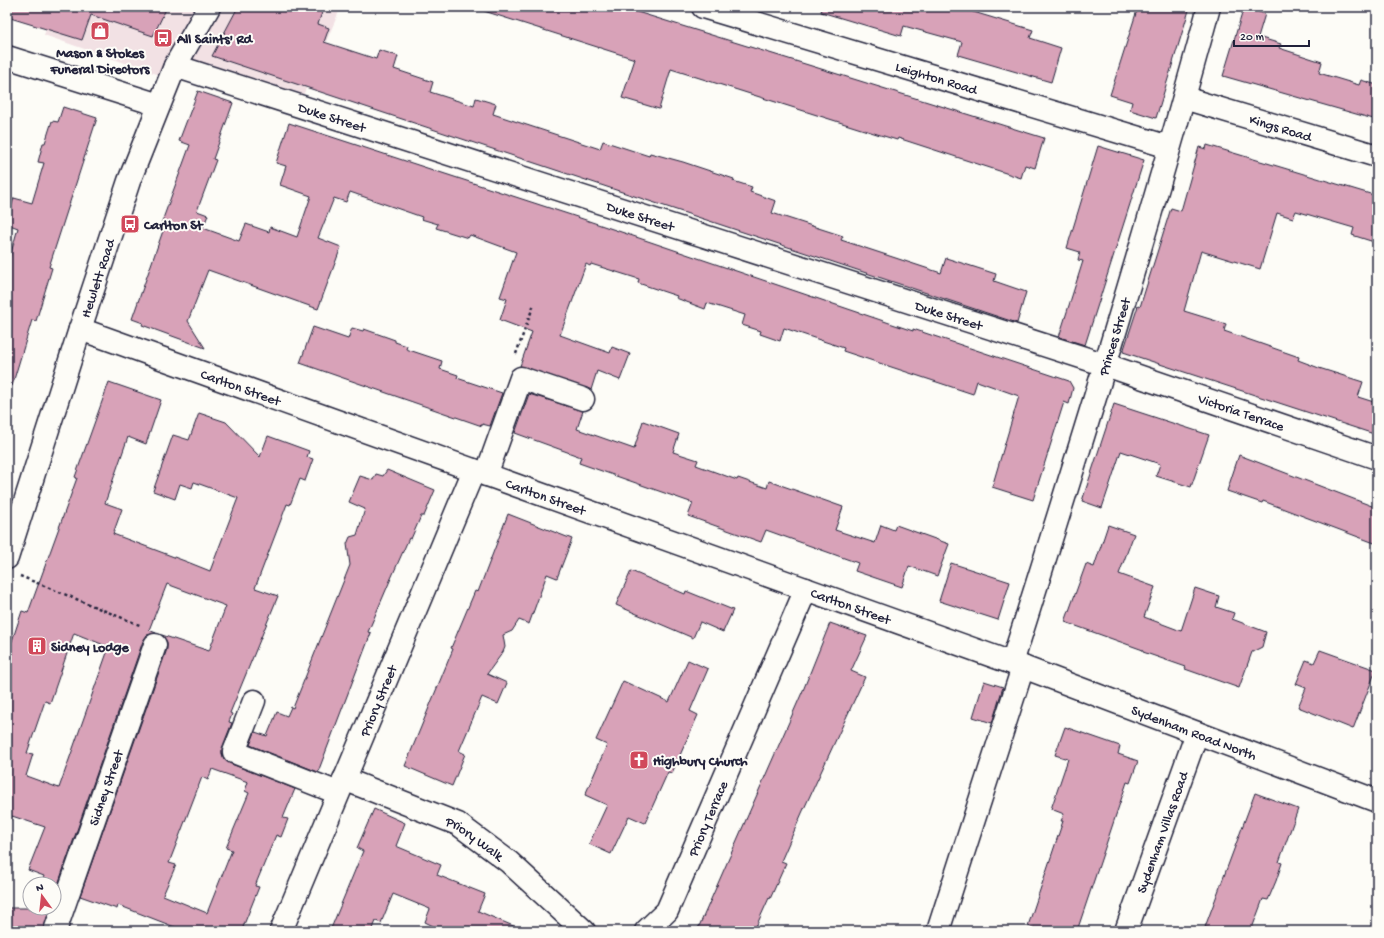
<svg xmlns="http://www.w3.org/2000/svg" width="1384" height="938" viewBox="0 0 1384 938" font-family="'Gochi Hand',sans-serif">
<rect width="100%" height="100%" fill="#fdfcf7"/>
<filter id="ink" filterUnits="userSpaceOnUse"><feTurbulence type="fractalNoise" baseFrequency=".025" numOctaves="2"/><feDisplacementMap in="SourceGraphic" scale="8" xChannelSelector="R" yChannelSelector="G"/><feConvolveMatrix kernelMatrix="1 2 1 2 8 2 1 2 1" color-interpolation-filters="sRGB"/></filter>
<g filter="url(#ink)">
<!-- built -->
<path fill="#f2e1e4" d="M55,7H341L301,100L174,80L44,35Z"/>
<!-- building -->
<path fill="#d8a2b8" stroke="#22223b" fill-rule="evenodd" d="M7,7H66L83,12L78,10V7H167L153,36L91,15L82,40L7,17Z
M238,7H324L318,24L329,28L324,42L376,59L379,50L398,56L394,69L433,82L430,92L474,106L476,98L496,104L493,114L600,149L603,141L649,156L650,153L683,162L734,179L733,181L752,187L750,192L776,201L772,213L843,236L841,240L941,273L946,258L996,274L994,281L1026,292L1017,323L212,56Z
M485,7H621L1044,138L1035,168L1025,165L1021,178L898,138L897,140L877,134L671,69L659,109L622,98L635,59L484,11Z
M822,7H957L1033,30L1030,38L1061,48L1051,82L958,55L962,42L904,26L901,36L821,12Z
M1138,7H1190L1156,118L1130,110L1132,102L1110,95Z
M1244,7L1265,14L1258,37L1281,44L1279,48L1322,62L1319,73L1359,85L1361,80L1377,85V120L1223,76Z
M198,91L233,103L213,159L216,160L197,211L208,215L203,228L239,241L246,224L269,232L270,227L297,237L311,196L280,185L286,166L276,163L289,123L577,217L913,331V329L1069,381L1073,388L1069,404L1064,402L1033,500L992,487L1019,396L977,381L973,394L843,351L844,348L784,328L780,341L760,334L761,331L742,325L745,315L707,303L705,309L676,298L677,296L638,283L639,279L591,264L590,266L586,264L560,335L610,353L612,347L630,354L620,380L597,371L591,390L520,366L532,332L500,320L507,299L500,297L516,252L470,235L468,238L436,228L438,224L421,219L422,217L350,192L346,202L334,198L318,238L341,247L318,309L208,270L188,321L205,348L142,325L143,323L132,319L164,228L160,227L190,145L179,141Z
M63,107L97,118L49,267L52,268L36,321L32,320L12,386L7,385V267L18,228L7,224V220L14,198L32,203L44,163L38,162L43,143H45L52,121L58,122Z
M1207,145L1377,196V232L1374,242L1352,235L1354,228L1296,211L1293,218L1277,213L1260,269L1201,251L1184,311L1226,324L1224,331L1299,357L1298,360L1319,368L1363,382L1358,397L1377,403V435L1123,352L1138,306L1140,307L1171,208L1181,211L1199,147L1206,149Z
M1098,146L1144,160L1085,345L1059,337L1083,261L1078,260L1080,252L1067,248Z
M313,327L348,339L352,328L363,331L364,329L395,340V342L407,346L406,349L442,361L440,369L458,375L457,378L502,393L490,426L482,424V426L300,363Z
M109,382L161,400L146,444L128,437L105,503L122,509L113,534L190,563L210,571L238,498L194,482L192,488L180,484L175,499L153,491L173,435L189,440L199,413L226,422L260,457L268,436L309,451L307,457L313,459L305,481L300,479L290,505L287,504L255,588L278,596L230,713L232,714L229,722L232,723L222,748V753L224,759L229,763L295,789L283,818L288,819L281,837L276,835L255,886L259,887L243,927L250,931H185L118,905L117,909L80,896L167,649V642L162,635L209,651L226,606L167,584L149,630L156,633L147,635L143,641L54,896V884H41L44,876L28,870L45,827L12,816L10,821L7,820V645L10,647L22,611L28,613L77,478L75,477ZM74,633L109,647L59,788L26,776L33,754L27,753L45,701L50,703ZM212,769L248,782L245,791L249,793L226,848L232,850L207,913L163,895L176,865L169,863L202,777L208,780Z
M529,394L583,411L577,429L634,449L643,421L679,434L673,452L698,460L696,465L737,480L738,478L767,488L769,481L843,507L835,530L875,543L881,525L894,530L896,525L949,544L937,576L909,566L902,587L855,571L858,563L766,530L761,542L688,516L693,503L579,463L581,457L515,433Z
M1114,404L1209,435L1191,487L1156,476L1160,464L1121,451L1102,508L1082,501Z
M1239,455L1377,508V544L1263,501L1262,503L1227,491Z
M387,470L435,490L424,516H421L411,539L409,538L389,583L368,632L371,633L318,772L250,745L255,732L267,736L277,712L287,716L291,707L293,708L350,565L347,544L350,537L357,535L365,509L349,502L360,476L373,480L376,474L383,476Z
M508,514L572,539L557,578L547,574L529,624L519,620L512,631L503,635L505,647L503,652L487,674L507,683L498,704L482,697L459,751L465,754L452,786L405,766L453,649L451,648L475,591L478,592Z
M1108,525L1134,534L1119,574L1155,587L1144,617L1181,631L1195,588L1219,596L1216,607L1234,613L1232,619L1266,632L1262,647L1252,652L1239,688L1185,669L1186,667L1143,652V650L1065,622L1086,564L1094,567Z
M951,563L1010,582L998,620L939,601Z
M631,571L685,594L686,591L733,610L723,632L700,622L693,638L616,605Z
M830,623L867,636L851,671L865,677L802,813L781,861L786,863L770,899L769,898L754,931H697L804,688Z
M1320,650L1376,670L1353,729L1298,707L1306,688L1296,684L1306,660L1314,663Z
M688,660L708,669L690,711L698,715L672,773L668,772L645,823L629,816L611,854L589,844L607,805L585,795L607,745L596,740L623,681L669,702Z
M984,681L1003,687L992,723L973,717Z
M1065,727L1120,746L1118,754L1138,761L1130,783L1127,782L1077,931H1042L1028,926L1063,821H1061L1064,814L1051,809L1068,759L1055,755Z
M1255,793L1298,809L1279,862L1282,863L1276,881L1268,900L1263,899L1251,931H1217L1205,927Z
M374,809L405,823L396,846L441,865L437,875L485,894L478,911L525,931H432L433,926L425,922L430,909L393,894L381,923L376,921L372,931H330L363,851L357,848Z
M7,908H50L43,931H7Z"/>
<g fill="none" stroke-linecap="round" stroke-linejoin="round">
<!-- minor casing -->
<g stroke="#22223b" stroke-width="25">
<g id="minor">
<path id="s1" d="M703,7L1169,147"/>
<path d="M7,57L159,105"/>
<path id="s2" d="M175,66L1106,365L1377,458"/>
<path id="s3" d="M1184,98L1377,156"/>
<path id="s4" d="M80,329L1023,667L1377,801"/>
<path d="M486,475L521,378L583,399"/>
<path id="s5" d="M7,558L80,329L129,181L175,66L209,7"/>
<path id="s6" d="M1012,663C1081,445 1149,227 1209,7"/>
<path d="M254,701L234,752L338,793"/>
<path id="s7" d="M344,779L458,824L509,862L584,931"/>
<path id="s8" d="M55,931L155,645"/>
<path id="s9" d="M281,931L474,470"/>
<path id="s10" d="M646,931L667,911L806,589"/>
<path d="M938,931L1023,667"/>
<path id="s11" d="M1126,931L1197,733"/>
</g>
</g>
<!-- path -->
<path stroke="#22223b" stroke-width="2.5" stroke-dasharray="3 3" stroke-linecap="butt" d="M516,354L534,304
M20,576L142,626"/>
<!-- minor -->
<use href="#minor" stroke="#fdfcf7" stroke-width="22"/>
</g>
</g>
<!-- icons -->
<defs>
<g id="shop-square" transform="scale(1)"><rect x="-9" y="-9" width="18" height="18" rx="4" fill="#d1495b" stroke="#fdfcf7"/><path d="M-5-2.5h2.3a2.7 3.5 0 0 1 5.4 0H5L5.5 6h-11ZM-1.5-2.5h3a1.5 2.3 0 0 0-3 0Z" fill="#fff"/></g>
<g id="bus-square" transform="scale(1)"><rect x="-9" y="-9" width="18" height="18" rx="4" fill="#d1495b" stroke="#fdfcf7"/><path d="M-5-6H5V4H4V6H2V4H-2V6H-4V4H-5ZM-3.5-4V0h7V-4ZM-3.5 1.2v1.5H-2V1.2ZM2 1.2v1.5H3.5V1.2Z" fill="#fff"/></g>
<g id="building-square" transform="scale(1)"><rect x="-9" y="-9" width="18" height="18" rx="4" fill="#d1495b" stroke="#fdfcf7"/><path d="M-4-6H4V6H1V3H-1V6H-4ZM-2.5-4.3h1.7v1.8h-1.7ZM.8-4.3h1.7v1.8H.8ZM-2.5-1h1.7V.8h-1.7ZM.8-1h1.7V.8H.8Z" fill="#fff"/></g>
<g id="church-square" transform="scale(1)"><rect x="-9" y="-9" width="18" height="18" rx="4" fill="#d1495b" stroke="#fdfcf7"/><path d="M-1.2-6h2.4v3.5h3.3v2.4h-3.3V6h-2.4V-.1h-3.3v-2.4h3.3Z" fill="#fff"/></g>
</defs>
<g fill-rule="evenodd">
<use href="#shop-square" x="100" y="31"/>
<use href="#bus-square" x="163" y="38"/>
<use href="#bus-square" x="130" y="224"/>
<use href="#building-square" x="37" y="646"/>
<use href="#church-square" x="639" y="760"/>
</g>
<g text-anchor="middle" stroke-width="4" stroke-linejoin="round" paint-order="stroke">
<!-- poi labels -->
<g font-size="14" font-weight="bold" fill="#22223b" stroke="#fdfcf7" text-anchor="start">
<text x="177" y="43">All Saints' Rd</text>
<text x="100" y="57" text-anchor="middle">Mason &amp; Stokes<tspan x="100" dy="16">Funeral Directors</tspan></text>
<text x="144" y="229">Carlton St</text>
<text x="51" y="651">Sidney Lodge</text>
<text x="653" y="765">Highbury Church</text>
</g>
<!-- street labels -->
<g font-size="14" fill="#22223b" stroke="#fdfcf7">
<text dy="5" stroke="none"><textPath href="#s1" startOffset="244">Leighton Road</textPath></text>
<text dy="5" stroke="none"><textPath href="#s2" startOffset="165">Duke Street</textPath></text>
<text dy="5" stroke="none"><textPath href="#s3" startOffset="101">Kings Road</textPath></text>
<text dy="5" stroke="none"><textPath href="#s2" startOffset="489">Duke Street</textPath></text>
<text dy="5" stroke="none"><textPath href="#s5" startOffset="294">Hewlett Road</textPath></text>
<text dy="5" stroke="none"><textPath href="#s2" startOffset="813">Duke Street</textPath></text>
<text dy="5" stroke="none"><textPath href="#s6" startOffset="342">Princes Street</textPath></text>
<text dy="5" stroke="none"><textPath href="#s4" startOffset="171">Carlton Street</textPath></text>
<text dy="5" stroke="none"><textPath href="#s2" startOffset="1121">Victoria Terrace</textPath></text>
<text dy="5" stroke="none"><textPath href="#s4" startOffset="495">Carlton Street</textPath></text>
<text dy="5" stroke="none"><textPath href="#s4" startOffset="819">Carlton Street</textPath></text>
<text dy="5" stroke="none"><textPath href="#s9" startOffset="250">Priory Street</textPath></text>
<text dy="5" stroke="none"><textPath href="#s4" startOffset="1185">Sydenham Road North</textPath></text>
<text dy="5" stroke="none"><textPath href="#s8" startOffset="152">Sidney Street</textPath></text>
<text dy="5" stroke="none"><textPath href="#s10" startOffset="130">Priory Terrace</textPath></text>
<text dy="5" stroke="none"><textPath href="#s11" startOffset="105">Sydenham Villas Road</textPath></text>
<text dy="5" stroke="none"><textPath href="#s7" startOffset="144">Priory Walk</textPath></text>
</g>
</g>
<!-- margin -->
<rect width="1384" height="938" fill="none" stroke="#fdfcf7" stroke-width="24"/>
<rect x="12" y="12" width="1360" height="914" fill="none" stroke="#22223b" stroke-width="1.5" filter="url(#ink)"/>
<!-- north arrow -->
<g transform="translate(42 896) rotate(345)"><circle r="19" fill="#fdfcf7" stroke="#a5a5ac"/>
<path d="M0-3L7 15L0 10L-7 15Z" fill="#d1495b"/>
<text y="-6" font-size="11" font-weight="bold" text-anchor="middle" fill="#22223b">N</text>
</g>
<!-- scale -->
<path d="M1234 40v6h75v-6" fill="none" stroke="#22223b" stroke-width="2"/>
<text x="1240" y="40" font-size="12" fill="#22223b" stroke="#fdfcf7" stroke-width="3" paint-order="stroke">20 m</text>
</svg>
